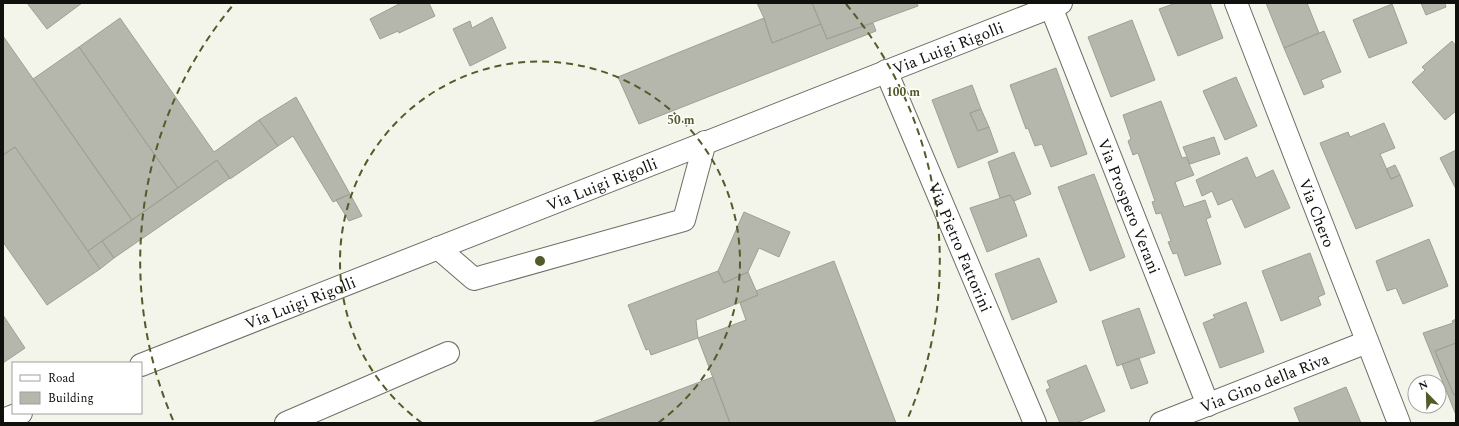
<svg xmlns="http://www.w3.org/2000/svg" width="1459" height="426" viewBox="0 0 1459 426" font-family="Spectral,serif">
<rect width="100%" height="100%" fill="#f3f5ea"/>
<!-- building -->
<path fill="#b5b7ac" stroke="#9ea095" d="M27,3H82L47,29Z
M401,3H429L435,16L399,33L398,31L380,39L370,19Z
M757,3H812L821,24L772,43L764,18Z
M812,3H917L918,6L827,39Z
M1176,3H1210L1223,38L1178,56L1159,9Z
M1266,3H1307L1319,33L1284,48Z
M1421,3H1445L1446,7L1426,15Z
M1392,4L1407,43L1369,58L1353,20Z
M492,17L506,48L470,66L453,29L470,21L472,28Z
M120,18L214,152L259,120L278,146L230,179L217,160L178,188L79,47Z
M764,18L772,43L821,24L827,39L873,23L876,31L639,124L618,77Z
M1132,20L1155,80L1111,97L1088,37Z
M1324,31L1341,72L1321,80L1324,87L1304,95L1284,48Z
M3,36L132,220L88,251L15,147L3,155Z
M1452,41L1456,46V111L1445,120L1412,82L1425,70L1422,67Z
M79,47L178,188L132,220L33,79Z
M1056,68L1087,154L1051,167L1042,144L1035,146L1028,128L1026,129L1010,85Z
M1236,77L1257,126L1225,140L1203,91Z
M972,85L981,109L970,113L978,131L989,127L998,152L958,168L932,100Z
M296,97L350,194L333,202L293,136L278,146L259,120Z
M1161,101L1182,158L1186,157L1194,175L1175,182L1184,207L1205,200L1211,217L1206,219L1221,264L1185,276L1177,253L1173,254L1168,242L1171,241L1161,213L1156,214L1152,202L1155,201L1138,153L1133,155L1128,141L1131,139L1123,115Z
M981,109L989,127L978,131L970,113Z
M1384,123L1395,148L1380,154L1391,179L1400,175L1413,206L1356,229L1320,143L1348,132L1350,137Z
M1214,137L1220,154L1190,164L1183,147Z
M15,147L100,269L47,305L3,242V155Z
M1456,150V189L1440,158Z
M1014,152L1031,194L1014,201L1010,195L1000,198L988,162Z
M1247,157L1256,178L1273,170L1290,208L1245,228L1232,199L1218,205L1212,191L1202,196L1196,180Z
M217,160L230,178L114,258L102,241Z
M1395,165L1400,175L1391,179L1386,169Z
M1094,174L1125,257L1090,271L1058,187Z
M350,194L362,216L349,221L336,200Z
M1010,195L1014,201L1027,236L987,252L970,208Z
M744,212L790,232L779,257L759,248L748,272L724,283L718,271Z
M1429,239L1448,286L1403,304L1396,288L1387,291L1376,261Z
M102,241L114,258L100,269L88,251Z
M1310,253L1325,294L1318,297L1321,305L1281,321L1262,271Z
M1039,258L1057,302L1012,320L995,274Z
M834,261L896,423H730L698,338L746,320L740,303L758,295L756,291Z
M718,271L724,283L748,272L758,295L696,320L698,338L651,355L649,349L646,350L628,305Z
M1246,302L1264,352L1220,368L1203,323L1215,318L1213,315Z
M1139,308L1155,353L1117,366L1102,321Z
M3,315L25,348L3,363Z
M1456,319V343L1435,351L1454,395L1456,394V415L1423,333L1453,323L1452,321Z
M1456,343V394L1454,395L1435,351Z
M1139,358L1148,383L1131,389L1122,364Z
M1086,365L1105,411L1076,423H1060L1046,390L1050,388L1047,381Z
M713,377L730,423H591Z
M1346,387L1361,423H1300L1294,408Z"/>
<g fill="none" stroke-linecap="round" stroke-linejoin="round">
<!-- minor casing -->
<g stroke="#6d6e65" stroke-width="24">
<g id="minor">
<path id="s1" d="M1236,3L1399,423"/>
<path id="s2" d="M1051,7L1208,405"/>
<path id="s3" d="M886,71L1035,423"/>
<path d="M438,248L474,279L684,220L705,142"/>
<path d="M286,423L448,353"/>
<path id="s4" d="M1161,423L1367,342"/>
</g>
</g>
<!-- major casing -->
<g stroke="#6d6e65" stroke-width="24">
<g id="major">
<path id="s5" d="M141,365L1061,3"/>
<path d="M3,420L21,413"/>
</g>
</g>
<!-- minor -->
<use href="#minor" stroke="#fff" stroke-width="22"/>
<!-- major -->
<use href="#major" stroke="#fff" stroke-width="22"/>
</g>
<!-- distance rings -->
<g fill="none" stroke="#545a28" stroke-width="2" stroke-dasharray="7 5">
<path d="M422 423A200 200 0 1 1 658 423"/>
<path d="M173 420A400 400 0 0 1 234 4M846 4A400 400 0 0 1 907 420"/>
</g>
<g text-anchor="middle" stroke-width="3" stroke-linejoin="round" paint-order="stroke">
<!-- street labels -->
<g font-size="16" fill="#10110d" stroke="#fff">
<text dy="6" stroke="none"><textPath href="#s5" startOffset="867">Via Luigi Rigolli</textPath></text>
<text dy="6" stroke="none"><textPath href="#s5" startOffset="495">Via Luigi Rigolli</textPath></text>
<text dy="6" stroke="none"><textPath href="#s2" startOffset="214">Via Prospero Verani</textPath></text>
<text dy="6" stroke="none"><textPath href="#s1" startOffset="225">Via Chero</textPath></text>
<text dy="6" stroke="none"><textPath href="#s3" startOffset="191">Via Pietro Fattorini</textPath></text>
<text dy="6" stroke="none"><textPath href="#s5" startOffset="171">Via Luigi Rigolli</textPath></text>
<text dy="6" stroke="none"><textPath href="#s4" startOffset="111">Via Gino della Riva</textPath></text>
</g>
</g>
<circle cx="540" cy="261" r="6" fill="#545a28" stroke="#fff" stroke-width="2"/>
<g font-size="12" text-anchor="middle" font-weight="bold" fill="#545a28" stroke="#fff" stroke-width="3" stroke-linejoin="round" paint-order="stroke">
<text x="903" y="96">100 m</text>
<text x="681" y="124">50 m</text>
</g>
<!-- border -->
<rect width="1459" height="426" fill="none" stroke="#10110d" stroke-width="8"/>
<!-- legend -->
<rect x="12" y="362" width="130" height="52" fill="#ffffff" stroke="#9fa09e"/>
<rect x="20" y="375" width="20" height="6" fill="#ffffff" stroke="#9fa09e"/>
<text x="48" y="382" font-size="12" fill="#10110d">Road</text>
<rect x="20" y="392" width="20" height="12" fill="#b5b7ac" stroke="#9fa09e"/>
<text x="48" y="402" font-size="12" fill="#10110d">Building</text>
<!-- north arrow -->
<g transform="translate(1427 394) rotate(337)"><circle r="19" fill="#ffffff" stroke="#9fa09e"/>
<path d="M0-3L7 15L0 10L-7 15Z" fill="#545a28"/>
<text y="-6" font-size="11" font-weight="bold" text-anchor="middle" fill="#10110d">N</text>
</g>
</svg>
